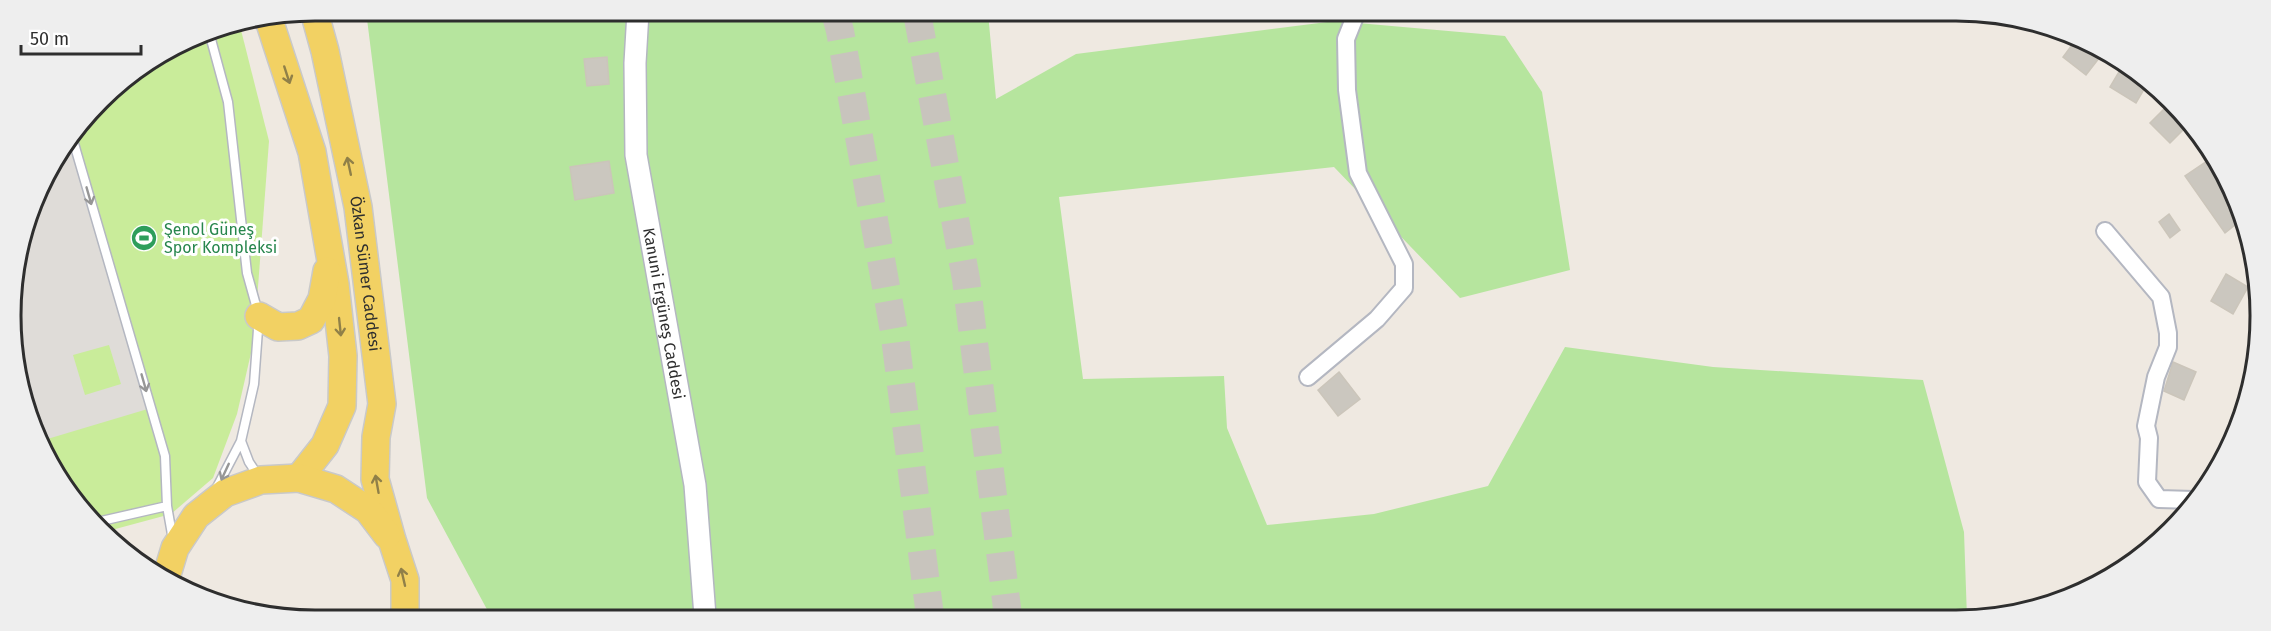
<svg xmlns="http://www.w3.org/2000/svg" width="2271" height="631" viewBox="0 0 2271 631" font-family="'Fira Sans',sans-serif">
<rect width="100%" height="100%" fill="#efe9e1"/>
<!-- green -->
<path fill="#b6e59e" d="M366,11L988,13L996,99L1076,54L1335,21L1505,36L1542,92L1570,270L1460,298L1334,167L1059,197L1083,379L1224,376L1227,428L1267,525L1374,514L1488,486L1565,347L1713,367L1923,380L1964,532L1967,618L490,615L427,498Z"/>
<!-- pitch -->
<path fill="#c9ec9a" d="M240,26L269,141L254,340L237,414L213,478L171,514L108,531L74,501L21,395L11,295L42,180L114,86L199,34Z"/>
<!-- plaza -->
<path fill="#dfdcd8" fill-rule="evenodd" d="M73,140L151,408L44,440L21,395L11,295L42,180ZM109,345L121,384L85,395L73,355Z"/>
<!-- building -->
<path fill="#cbc7bf" stroke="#cbc5ba" stroke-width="1.5" d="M2075,41L2103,53L2086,75L2063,57Z
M607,57L609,84L587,86L584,59Z
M2123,65L2137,74L2147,84L2136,103L2110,87Z
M2168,105L2188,125L2170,143L2150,123Z
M2210,159L2222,178L2240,221L2225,233L2185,176Z
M609,161L614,193L575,200L570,167Z
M2169,214L2180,230L2170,238L2159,222Z
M2226,274L2248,287L2233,314L2211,301Z
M2173,362L2196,372L2184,400L2164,391Z
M1339,372L1360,399L1338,416L1318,390Z"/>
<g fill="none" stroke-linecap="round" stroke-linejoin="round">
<!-- trunk-tunnel -->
<path stroke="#c8c4bd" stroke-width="28" stroke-dasharray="28 14" stroke-linecap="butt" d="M835,12L840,31L895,337L930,616
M917,13L966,279L1008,616"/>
<!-- service casing -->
<g stroke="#b4b7c1" stroke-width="11">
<path id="service" d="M209,32L228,102L247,273L259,316L254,384L241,441
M73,140L165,456L167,506L173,540
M216,489L241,441L249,462L259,477
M97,522L167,506"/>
</g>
<!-- minor casing -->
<g stroke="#b4b7c1" stroke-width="20">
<path id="minor" d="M2105,231L2161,297L2168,333V347L2156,377L2146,426L2149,438L2147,482L2159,499L2194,500
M1308,377L1377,319L1404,288V264L1358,173L1347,90L1346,39L1356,14"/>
</g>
<!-- tertiary casing -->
<g stroke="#b4b7c1" stroke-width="24">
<g id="tertiary">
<path id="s1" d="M638,12L635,63L636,155L695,485L705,616"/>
</g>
</g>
<!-- primary casing -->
<g stroke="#c9c9c9" stroke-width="30">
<g id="primary">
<path id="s2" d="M314,11L325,51L358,207L382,404L376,437L375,479L392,540L405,580V615"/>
<path d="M269,20L312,152L335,284L343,356L342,406L325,445L299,478"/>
<path d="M259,316L278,327L298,326L311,320L322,299L327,271"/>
<path d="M165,581L175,548L196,516L225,493L261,480L299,478L336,489L368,510L387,535"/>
</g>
</g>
<!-- service -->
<use href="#service" stroke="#fff" stroke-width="8"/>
<!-- minor -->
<use href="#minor" stroke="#fff" stroke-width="16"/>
<!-- tertiary -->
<use href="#tertiary" stroke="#fff" stroke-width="21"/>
<!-- primary -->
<use href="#primary" stroke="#f2d163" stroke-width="27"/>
</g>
<!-- one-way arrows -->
<defs><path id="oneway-shaft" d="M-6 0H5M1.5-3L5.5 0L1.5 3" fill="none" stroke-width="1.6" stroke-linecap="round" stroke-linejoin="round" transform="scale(1.5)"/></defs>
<g stroke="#908048">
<use href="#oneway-shaft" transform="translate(287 75) rotate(72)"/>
<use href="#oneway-shaft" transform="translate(349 166) rotate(-102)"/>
<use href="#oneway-shaft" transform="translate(340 327) rotate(84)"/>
<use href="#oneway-shaft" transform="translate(377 484) rotate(-100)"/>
<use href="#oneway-shaft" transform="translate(403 577) rotate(-103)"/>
</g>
<g stroke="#969696">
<use href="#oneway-shaft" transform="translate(89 196) rotate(74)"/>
<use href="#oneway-shaft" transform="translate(144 383) rotate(74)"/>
<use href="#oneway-shaft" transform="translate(225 472) rotate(115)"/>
</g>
<!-- icons -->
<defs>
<g id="stadium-disc" transform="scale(1.35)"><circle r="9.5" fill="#2e9e5b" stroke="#fff"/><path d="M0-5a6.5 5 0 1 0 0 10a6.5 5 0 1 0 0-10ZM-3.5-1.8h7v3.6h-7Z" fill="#fff"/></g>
</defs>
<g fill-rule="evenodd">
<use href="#stadium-disc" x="144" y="238"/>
</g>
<g text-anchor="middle" stroke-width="6" stroke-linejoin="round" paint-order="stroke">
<!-- leisure labels -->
<g font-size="16" fill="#27864d" stroke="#fff" text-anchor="start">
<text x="164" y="235">Şenol Güneş<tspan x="164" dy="18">Spor Kompleksi</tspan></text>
</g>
<!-- street labels -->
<g font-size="16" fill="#2e2e2e" stroke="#fff">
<text dy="6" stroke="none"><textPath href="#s2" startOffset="268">Özkan Sümer Caddesi</textPath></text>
<text dy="6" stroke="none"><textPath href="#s1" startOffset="304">Kanuni Ergüneş Caddesi</textPath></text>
</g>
</g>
<!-- crop -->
<path d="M0 0H2271V631H0ZM315 21H1956A294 294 0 0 1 2250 315V316A294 294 0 0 1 1956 610H315A294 294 0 0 1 21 316V315A294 294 0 0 1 315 21Z" fill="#eee" fill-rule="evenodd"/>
<path fill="none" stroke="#2e2e2e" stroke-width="3" d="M315 21H1956A294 294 0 0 1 2250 315V316A294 294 0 0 1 1956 610H315A294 294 0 0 1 21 316V315A294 294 0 0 1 315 21Z"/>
<!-- scale -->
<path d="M21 45v9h120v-9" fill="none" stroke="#2e2e2e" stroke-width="3"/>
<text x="30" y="45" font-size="18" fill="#2e2e2e" stroke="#ffffff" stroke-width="4.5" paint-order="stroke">50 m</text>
</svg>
